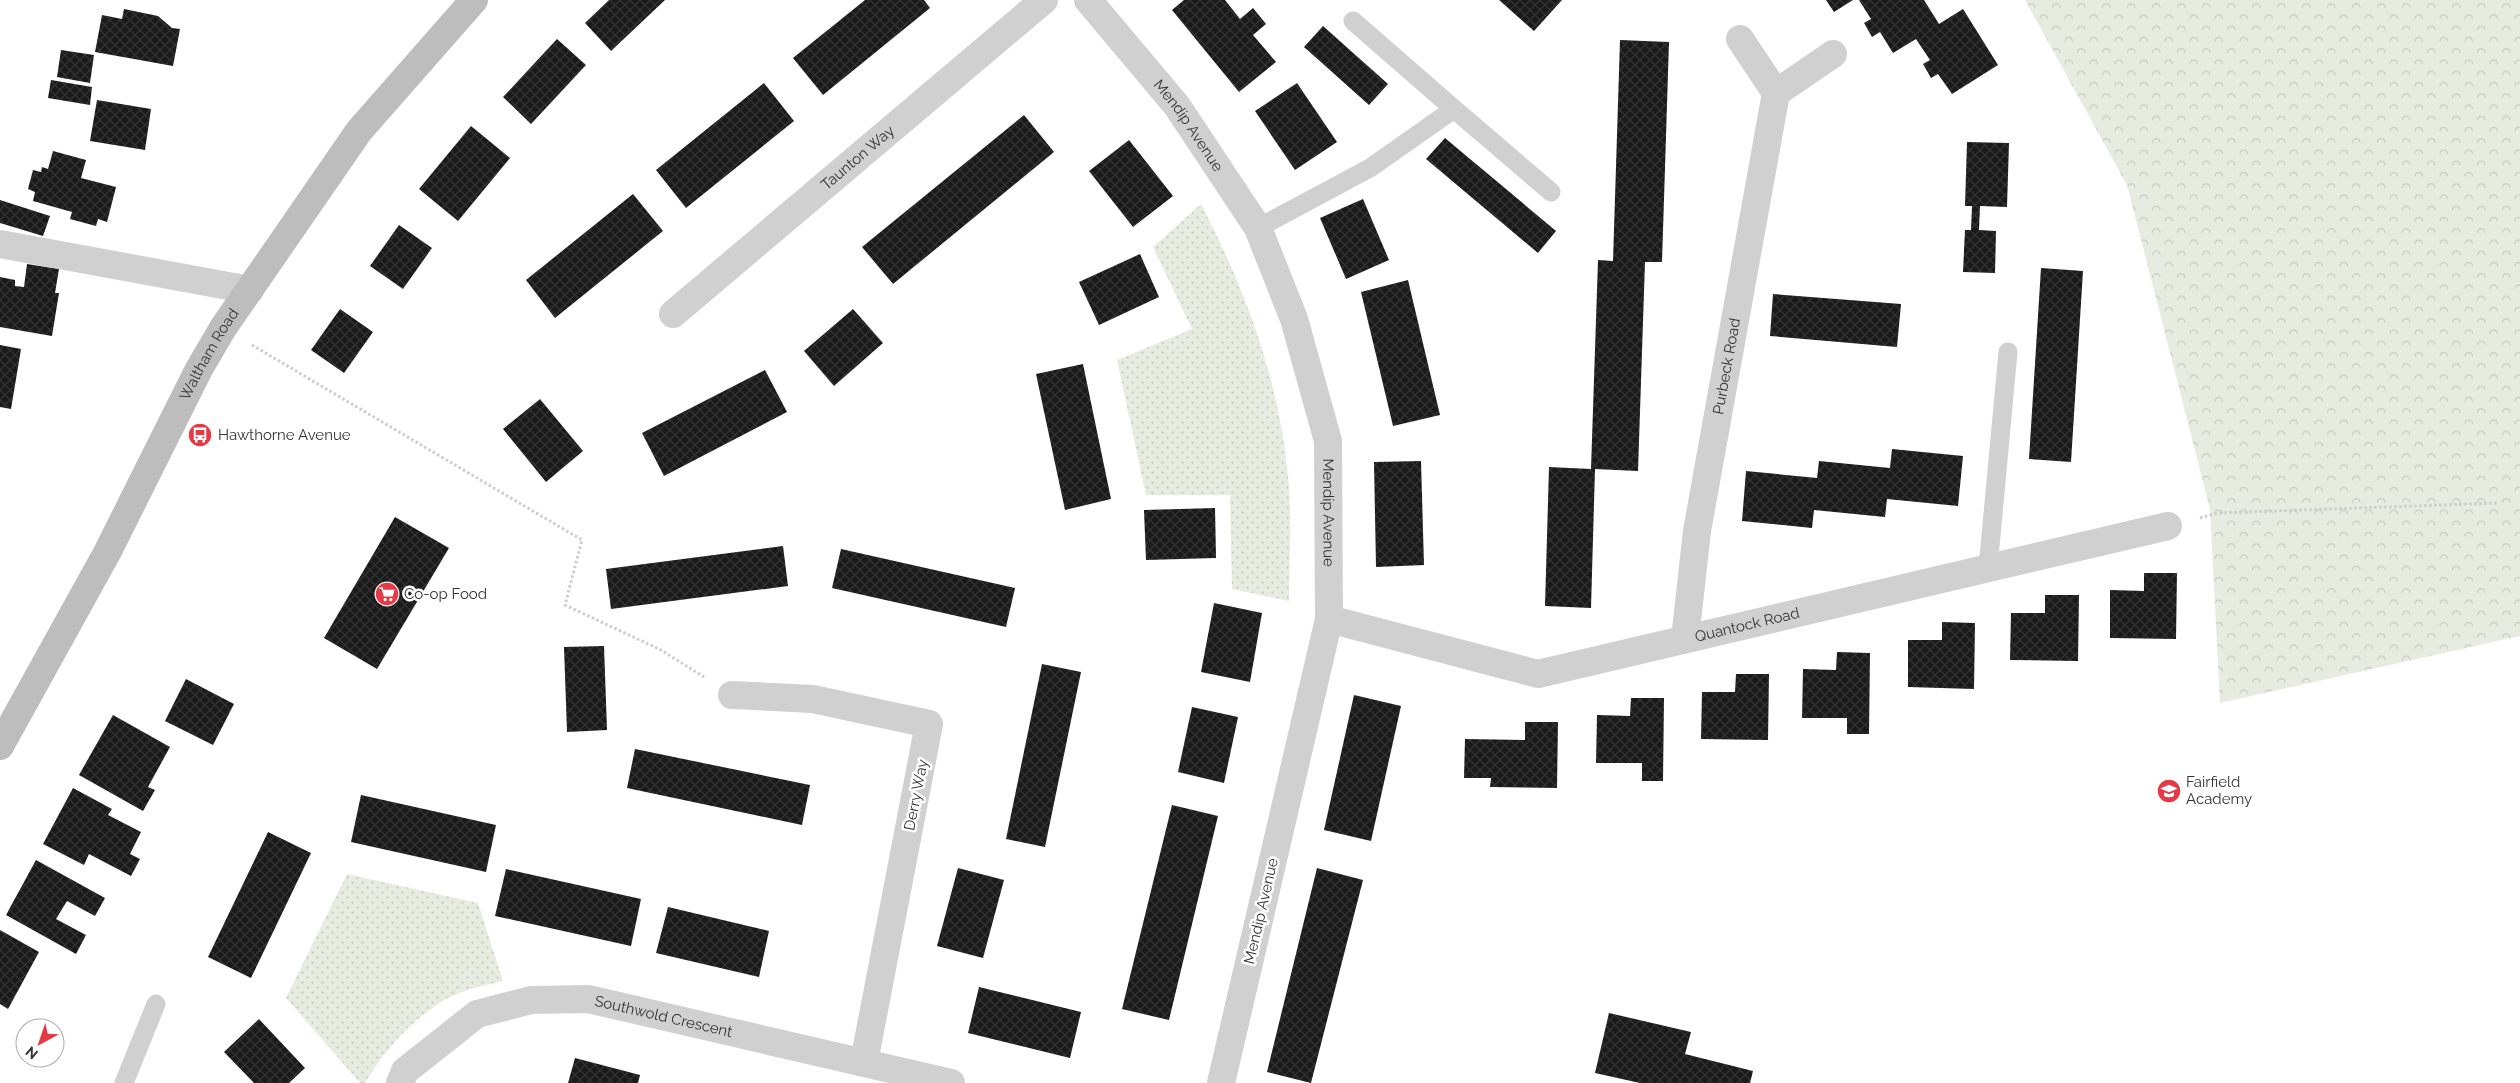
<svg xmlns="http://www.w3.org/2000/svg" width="2520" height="1083" viewBox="0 0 2520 1083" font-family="Raleway,sans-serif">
<defs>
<pattern id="grass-dots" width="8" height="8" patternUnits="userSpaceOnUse" patternTransform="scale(1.25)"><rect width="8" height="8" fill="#e6ecdf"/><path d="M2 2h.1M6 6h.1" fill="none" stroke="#c6cbc0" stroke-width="1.8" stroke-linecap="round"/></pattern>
<pattern id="park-crowns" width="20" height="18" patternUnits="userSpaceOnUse" patternTransform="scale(1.25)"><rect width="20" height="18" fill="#e6ecdf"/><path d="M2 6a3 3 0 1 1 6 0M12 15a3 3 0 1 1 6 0" fill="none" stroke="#c6cbc0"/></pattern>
<pattern id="building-cross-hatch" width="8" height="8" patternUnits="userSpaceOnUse" patternTransform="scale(1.25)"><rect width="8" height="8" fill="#1a1a1a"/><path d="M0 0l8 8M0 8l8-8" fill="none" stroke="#333"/></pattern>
</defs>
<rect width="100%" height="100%" fill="#fff"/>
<!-- grass -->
<path fill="url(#grass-dots)" d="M1201,204C1245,289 1279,379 1288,476C1292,517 1289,560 1289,601L1232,589L1230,495H1146L1117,360L1192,329L1153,247Z
M347,874L478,903L503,981C481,986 457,991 438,1004C408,1024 383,1052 365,1083H360L286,998Z"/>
<!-- park -->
<path fill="url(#park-crowns)" d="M2025,0H2520V636L2220,703L2210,509L2127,185Z"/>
<!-- building -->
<path fill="url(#building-cross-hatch)" d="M609,0H665L611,51L585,23Z
M865,0H924L930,8L823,95L793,58Z
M1184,0H1225L1240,19L1253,8L1266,24L1253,35L1276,62L1239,92L1172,10Z
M1499,0H1562L1534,31Z
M1826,0H1853L1834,12Z
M1859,0H1924L1939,24L1963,9L1998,65L1952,94L1938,74L1931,78L1923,64L1930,60L1916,39L1893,53L1880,32L1872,37L1864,23L1871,19Z
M124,9L158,16L172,28L180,29L173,66L95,52L102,15L122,19Z
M1323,26L1388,84L1369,105L1304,47Z
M557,39L586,65L531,124L503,97Z
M1620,40L1669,42L1662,262H1645L1638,471L1595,469L1591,608L1545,606L1549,467L1591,469L1598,260L1613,261Z
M61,50L94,55L90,83L57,77Z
M51,80L92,87L90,105L48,98Z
M764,83L794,121L686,208L656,170Z
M1297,83L1337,142L1295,170L1255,111Z
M97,100L151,109L145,150L90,141Z
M1024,115L1054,152L893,284L862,247Z
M471,126L510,158L458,221L419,189Z
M1445,138L1556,231L1538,253L1426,159Z
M1129,140L1173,196L1133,227L1089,171Z
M1967,142L2009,143L2007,207L1980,206L1979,230L1996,231L1995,273L1963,272L1965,230H1971L1972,206H1965Z
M53,151L86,160L81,178L116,187L107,222L98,219L96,226L70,219L72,212L33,201L35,192L28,189L33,170L41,172L42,167L48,169Z
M633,194L663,231L555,318L526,280Z
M1363,199L1389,260L1346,279L1320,218Z
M0,200L50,216L43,236L0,223Z
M399,225L432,248L403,289L370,266Z
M1140,254L1159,297L1099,325L1079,282Z
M27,264L59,269L55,293H59L52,336L0,327V277L15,280V286L24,287Z
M2041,268L2083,271L2071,462L2029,459Z
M1408,280L1440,415L1393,426L1361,292Z
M1773,294L1901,304L1897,347L1770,336Z
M340,309L373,332L344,373L311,350Z
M853,309L883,343L834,386L804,351Z
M0,345L21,349L11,409L0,407Z
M1083,364L1111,499L1065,510L1036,374Z
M765,370L787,412L664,476L642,433Z
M540,399L583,451L546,482L503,429Z
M1892,449L1963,456L1958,506L1887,499L1885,517L1814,510L1812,528L1742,521L1746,471L1817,478L1819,461L1890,468Z
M1421,461L1424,565L1376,567L1374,462Z
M1215,508L1216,558L1146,560L1144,510Z
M395,517L449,548L377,669L324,638Z
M783,546L788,586L611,609L606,569Z
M841,549L1015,588L1006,627L832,588Z
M2144,573H2177L2176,639L2110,638V590L2144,591Z
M2045,595H2079L2078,661L2010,660L2011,613H2045Z
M1214,603L1262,613L1250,682L1201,672Z
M1942,622L1975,623L1974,689L1908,687V640H1942Z
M604,646L607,730L567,732L564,647Z
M1837,652L1870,653L1869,734H1847V718H1802L1803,669L1836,670Z
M1042,664L1081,672L1045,847L1006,839Z
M1736,674H1769L1768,740L1701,739L1702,692H1735Z
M186,679L234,704L213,745L165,721Z
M1354,695L1401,706L1371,841L1324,830Z
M1631,698H1664L1663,781H1642V763H1596L1597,715L1630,716Z
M1192,707L1238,717L1224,783L1178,772Z
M113,715L170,747L148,787L155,790L143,811L79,775Z
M1525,722H1558L1557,788L1490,787L1491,778H1464L1465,739L1525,740Z
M635,749L810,785L802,825L627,788Z
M73,788L112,809L108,815L141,832L130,854L140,859L131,876L89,854L84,865L43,844Z
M361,795L496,825L486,872L351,842Z
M1172,805L1218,816L1169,1020L1122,1009Z
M268,832L311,853L251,978L208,957Z
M36,860L105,898L95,916L67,901L56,919L86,935L76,954L6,915Z
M958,868L1004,880L983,958L937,946Z
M1317,868L1363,880L1311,1083L1267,1072Z
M506,869L641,899L631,946L495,916Z
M668,907L769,931L759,977L656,953Z
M0,930L39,952L8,1009L0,1004Z
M979,987L1081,1012L1070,1058L968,1033Z
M1609,1013L1691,1032L1685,1054L1753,1071L1750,1083H1640L1595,1073Z
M259,1019L305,1068L289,1083H254L224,1052Z
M575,1058L640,1075L638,1083H568Z"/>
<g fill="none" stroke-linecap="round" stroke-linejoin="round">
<!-- path -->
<path stroke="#cdcdcd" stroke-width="3" stroke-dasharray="2.5 2.5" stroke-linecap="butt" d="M252,345L582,540L565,605L661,650L704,677
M2200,518L2218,513L2498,503"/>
<!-- lane -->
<path stroke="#d0d0d0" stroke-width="19" d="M1353,21L1454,109
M1258,228L1370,168L1454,109L1551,192
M1988,568L2008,352
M124,1083L156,1004"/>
<!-- street -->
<g stroke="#d0d0d0" stroke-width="28">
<path id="s1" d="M1088,0L1177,106L1258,228L1294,319L1328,441L1329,619L1221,1083"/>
<path d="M1740,39L1776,93L1833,54"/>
<path d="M0,244L250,290"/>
<path id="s2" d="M673,314L1044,0"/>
<path id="s3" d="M1329,619L1538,674L2168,526"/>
<path id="s4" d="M1685,639L1697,531L1776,93"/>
<path d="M732,695L813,699L929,724L864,1062"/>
<path id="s5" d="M400,1083L405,1071L477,1014L531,1000L588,999L951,1083"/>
</g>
<!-- secondary -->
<path stroke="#bdbdbd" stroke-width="28" id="s6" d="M0,746L108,551L199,369L223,328L359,131L474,0"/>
</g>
<!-- icons -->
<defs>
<g id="bus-disc" transform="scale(1.25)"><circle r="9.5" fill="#e63946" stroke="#fff"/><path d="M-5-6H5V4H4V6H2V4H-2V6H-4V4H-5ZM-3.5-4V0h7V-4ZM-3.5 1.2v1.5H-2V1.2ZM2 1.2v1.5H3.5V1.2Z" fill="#fff"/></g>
<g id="supermarket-disc" transform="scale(1.25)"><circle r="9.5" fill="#e63946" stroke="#fff"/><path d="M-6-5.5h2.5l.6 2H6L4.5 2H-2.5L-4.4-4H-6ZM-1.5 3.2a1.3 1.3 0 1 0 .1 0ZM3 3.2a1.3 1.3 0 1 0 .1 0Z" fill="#fff"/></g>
<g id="school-disc" transform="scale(1.25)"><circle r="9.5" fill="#e63946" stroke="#fff"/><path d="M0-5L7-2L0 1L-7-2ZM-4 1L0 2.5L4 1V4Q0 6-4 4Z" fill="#fff"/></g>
</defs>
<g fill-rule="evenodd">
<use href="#bus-disc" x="200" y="435"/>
<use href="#supermarket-disc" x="387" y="594"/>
<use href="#school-disc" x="2169" y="791"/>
</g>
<g text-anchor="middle" stroke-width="5" stroke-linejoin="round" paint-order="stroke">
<!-- street labels -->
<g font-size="15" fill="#333" stroke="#fff">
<text dy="5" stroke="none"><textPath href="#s1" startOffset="161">Mendip Avenue</textPath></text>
<text dy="5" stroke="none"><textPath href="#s2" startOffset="242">Taunton Way</textPath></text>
<text dy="5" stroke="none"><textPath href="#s6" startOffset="444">Waltham Road</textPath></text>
<text dy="5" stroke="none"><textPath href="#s4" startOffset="276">Purbeck Road</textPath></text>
<text dy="5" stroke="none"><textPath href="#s1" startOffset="581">Mendip Avenue</textPath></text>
<text dy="5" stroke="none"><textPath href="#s3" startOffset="431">Quantock Road</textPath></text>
<text transform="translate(916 795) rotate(-79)" y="5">Derry Way</text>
<text transform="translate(1261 911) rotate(-77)" y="5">Mendip Avenue</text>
<text dy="5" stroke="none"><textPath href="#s5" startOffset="295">Southwold Crescent</textPath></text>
</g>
<!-- poi labels -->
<g font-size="15" fill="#333" stroke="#fff" text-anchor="start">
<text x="218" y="440">Hawthorne Avenue</text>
<text x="404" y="599">Co-op Food</text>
<text x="2186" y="787">Fairfield<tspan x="2186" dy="17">Academy</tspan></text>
</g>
</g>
<!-- north arrow -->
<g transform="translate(40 1043) rotate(220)"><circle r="24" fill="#ffffff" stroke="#adadad"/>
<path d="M0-4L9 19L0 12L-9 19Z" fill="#e63946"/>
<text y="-8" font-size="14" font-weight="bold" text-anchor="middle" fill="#333333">N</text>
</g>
</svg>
